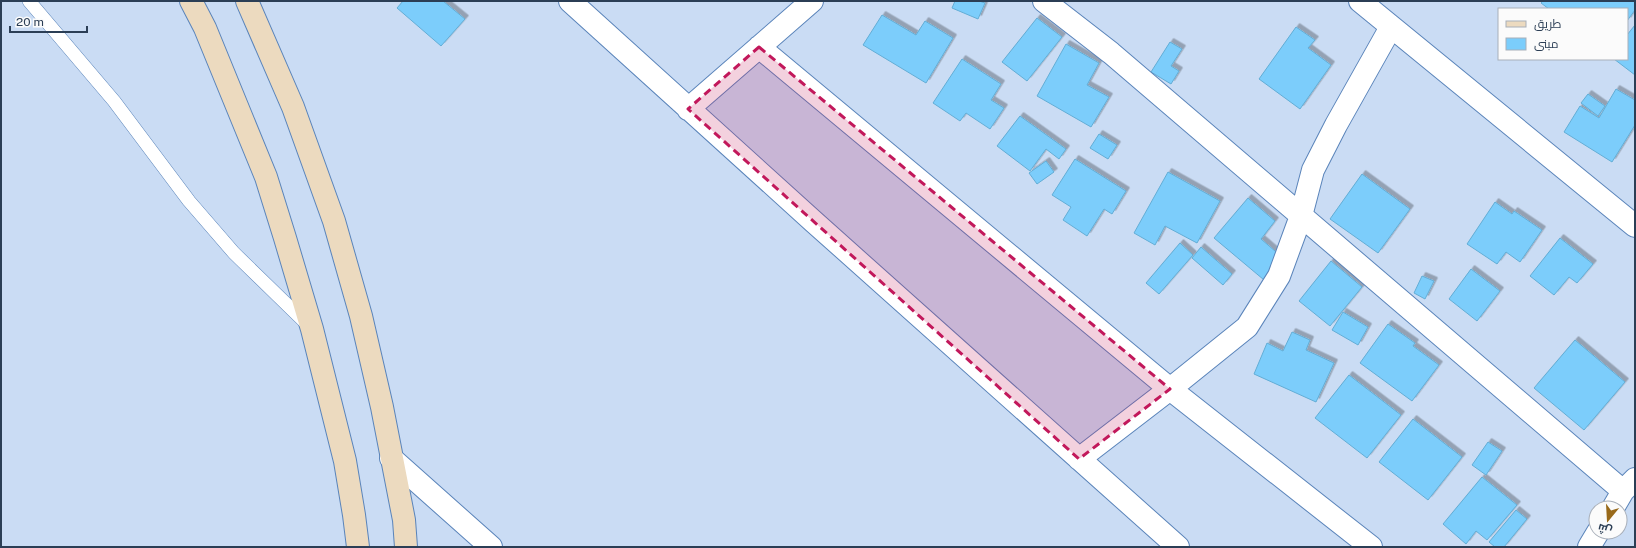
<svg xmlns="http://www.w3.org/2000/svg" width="1636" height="548" viewBox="0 0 1636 548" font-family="'Public Sans',Cairo,sans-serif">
<defs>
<filter id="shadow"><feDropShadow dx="3.5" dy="-3.5" stdDeviation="0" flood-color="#0004"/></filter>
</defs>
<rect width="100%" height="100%" fill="#cadcf4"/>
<!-- building -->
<path fill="#7bcdfb" stroke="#63add5" filter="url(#shadow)" d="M403,1H443L465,19L441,46L397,8Z
M955,1H979L985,3L978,19L952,8Z
M1543,1H1635V10L1627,21V9H1549L1541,3Z
M882,15L916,35L925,21L953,38L926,83L863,45Z
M1037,18L1062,37L1027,81L1002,62Z
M1635,25V75L1614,59H1627V35Z
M1296,27L1315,40L1308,48L1331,65L1300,109L1259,79Z
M1170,42L1182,49L1171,66L1179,71L1171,84L1151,72Z
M1066,44L1099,63L1087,85L1109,97L1091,127L1037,96Z
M962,59L1001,84L991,100L1004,108L990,129L966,113L960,121L933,103Z
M1616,89L1635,100V125L1612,162L1564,132L1580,106L1599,118Z
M1588,94L1605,106L1598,116L1581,103Z
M1020,116L1066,149L1059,159L1046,149L1030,171L997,146Z
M1099,134L1117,145L1108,159L1090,148Z
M1075,159L1126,191L1112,214L1104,209L1087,236L1063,220L1071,207L1052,195Z
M1046,161L1054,172L1037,184L1029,173Z
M1168,172L1220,201L1197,243L1165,226L1155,245L1134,233Z
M1362,174L1410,209L1378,253L1330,219Z
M1248,198L1275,221L1261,239L1289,263L1270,285L1214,238Z
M1495,202L1512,214L1514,211L1542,230L1520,262L1506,252L1497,264L1467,244Z
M1560,238L1593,264L1577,283L1569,277L1554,295L1530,276Z
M1180,243L1193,255L1159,294L1146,283Z
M1201,247L1232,274L1223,285L1192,258Z
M1331,261L1362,287L1330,326L1299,301Z
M1471,269L1500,291L1477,321L1449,299Z
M1422,276L1434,281L1425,299L1414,293Z
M1343,312L1368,327L1358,345L1332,330Z
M1388,324L1415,343L1413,346L1439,365L1412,401L1360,363Z
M1292,332L1310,340L1306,350L1334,363L1316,402L1254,374L1267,343L1283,351Z
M1575,340L1625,382L1584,430L1534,388Z
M1349,375L1401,415L1367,458L1315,418Z
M1413,419L1462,457L1428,500L1379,462Z
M1488,442L1502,451L1486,475L1472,465Z
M1482,477L1517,505L1487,540L1476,531L1466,544L1443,524Z
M1516,510L1527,519L1504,547H1495L1489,542Z"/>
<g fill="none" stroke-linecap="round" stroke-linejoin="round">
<!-- service casing -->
<g stroke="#5a84ba" stroke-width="14">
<path id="service" d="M29,1L114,101L189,201L234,253L308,325"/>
</g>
<!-- minor casing -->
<g stroke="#5a84ba" stroke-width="24">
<path id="minor" d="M570,1L814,222L1178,547
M1044,1L1111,53L1623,491
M1360,1L1635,226
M759,47L1170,389L1371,547
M688,109L812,1
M391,458L491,547
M1079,459L1170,389L1247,327L1279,276L1301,216L1313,170L1336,125L1391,27
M1613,508L1623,491L1635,479
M1589,547L1598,532"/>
</g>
<!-- secondary casing -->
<g stroke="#5a84ba" stroke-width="24">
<path id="secondary" d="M191,1L205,28L266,177L285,238L312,329L345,461L354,515L358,547
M247,1L293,107L334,221L361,316L382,407L404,520L406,547"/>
</g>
<!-- service -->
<use href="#service" stroke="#fff" stroke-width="13"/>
<!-- minor -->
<use href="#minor" stroke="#fff" stroke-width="22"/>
<!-- secondary -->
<use href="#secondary" stroke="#ecdabf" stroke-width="22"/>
</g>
<!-- marked area -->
<path fill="#c2185b" fill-opacity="0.2" stroke="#c2185b" stroke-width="3" stroke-dasharray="8 5" stroke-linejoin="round" d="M759,47L1170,389L1079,459L688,109Z"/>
<!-- border -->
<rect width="1636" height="548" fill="none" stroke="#2b3e55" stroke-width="4"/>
<!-- legend -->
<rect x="1498" y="8" width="130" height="52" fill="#fbfbfb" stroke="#a8afb9"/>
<rect x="1506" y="21" width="20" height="6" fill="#ecdabf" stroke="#a8afb9"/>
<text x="1534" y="28" font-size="12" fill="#2b3e55">طريق</text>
<rect x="1506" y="38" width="20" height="12" fill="#7bcdfb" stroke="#a8afb9"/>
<text x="1534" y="48" font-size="12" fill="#2b3e55">مبنى</text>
<!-- north arrow -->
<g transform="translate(1608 520) rotate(198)"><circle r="19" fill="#fbfbfb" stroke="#a8afb9"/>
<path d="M0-3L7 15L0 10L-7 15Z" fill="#98691a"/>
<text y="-6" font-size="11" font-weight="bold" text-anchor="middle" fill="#2b3e55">ش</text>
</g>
<!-- scale -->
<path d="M10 26v6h77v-6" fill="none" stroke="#2b3e55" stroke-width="2"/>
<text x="16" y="26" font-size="12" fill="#2b3e55" stroke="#fbfbfb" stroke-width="3" paint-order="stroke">20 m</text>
</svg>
